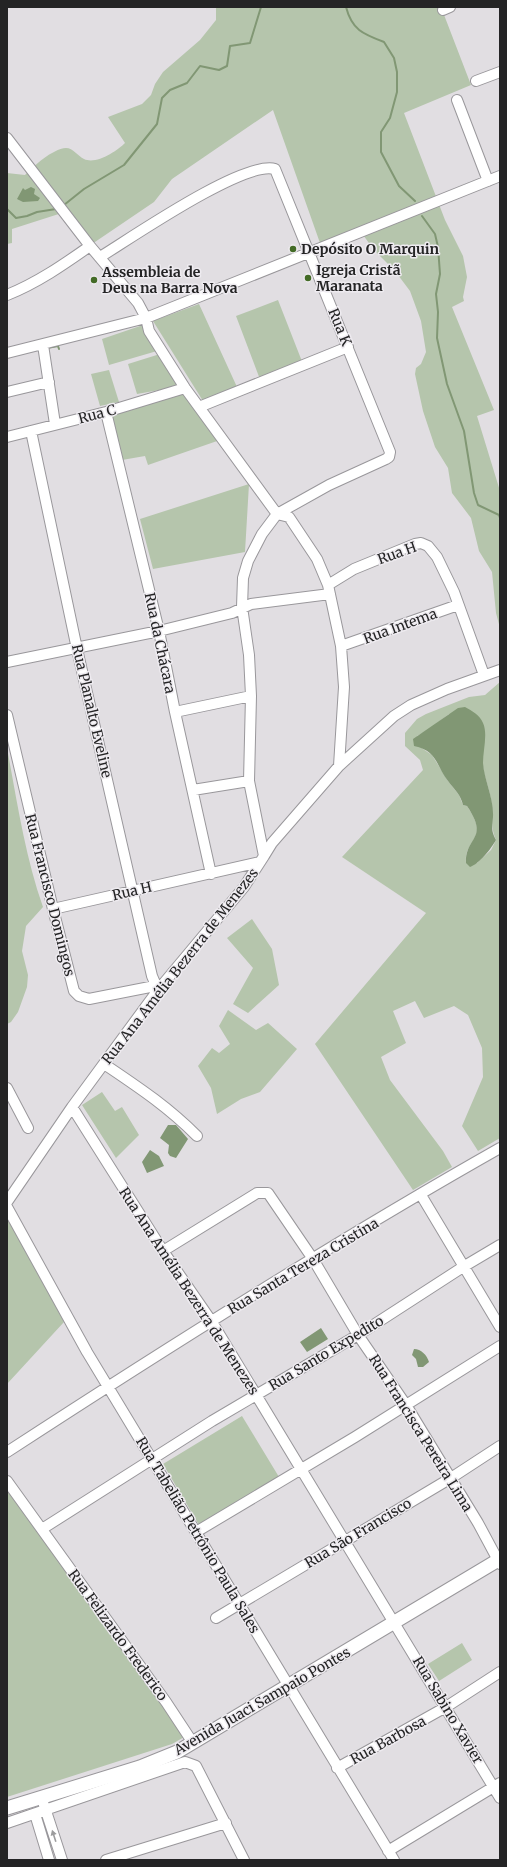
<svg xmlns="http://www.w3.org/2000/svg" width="507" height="1867" viewBox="0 0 507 1867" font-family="Merriweather,serif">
<rect width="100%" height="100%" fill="#e1dee2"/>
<!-- green -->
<path fill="#b5c5ac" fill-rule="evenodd" d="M216,7H441L471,85L404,113L445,220L463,256L467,277L463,297L464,301L452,307L494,410L477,416L500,491V628L496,613L492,572L479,551L471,518L452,493L448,468L435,447L423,411L415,374L416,368L421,364L426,352L421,321L410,291L395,271L374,250L358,228L320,243L273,110L172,179L154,202L92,244L65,212L12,229V243L7,244V173L25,175C34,166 52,149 66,148C73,148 78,156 84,159C96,165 117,151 125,143L108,117L142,104L151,95L155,84L163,72L200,40L216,20Z
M278,300L303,364L261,382L236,316Z
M199,304L237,387L203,401L153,321Z
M143,325L157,351L109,365L102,339Z
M160,354L182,386L137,394L128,364Z
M109,370L119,402L100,406L91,374Z
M184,390L220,440L148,465L145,456L122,460L108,414Z
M249,484L245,552L153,569L140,519Z
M500,682V1138L478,1151L462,1126L483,1077L482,1048L468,1015L454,1006L424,1018L415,1001L393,1011L406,1043L381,1057L390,1080L443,1151L452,1167L413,1190L315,1044L426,913L342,857L423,770L420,760L405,746V733L417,719L426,714L469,697L485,695ZM449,714L484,732C484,745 481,760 484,773C487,783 490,793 492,804C493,818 490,826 496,840L491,850L477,863H466C464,837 491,841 467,806L463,805L459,795L448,781L432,755L420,747L417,736L428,730Z
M7,748C17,801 25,856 43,907L26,926L22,951L28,975L27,987L18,1012L11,1022L7,1024Z
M252,919L272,949L279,985L248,1013L233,1004L253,968L227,938Z
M228,1010L256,1030L268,1023L297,1049L260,1092L241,1099L217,1114L211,1088L198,1066L212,1048L219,1053L230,1044L219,1026Z
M102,1092L115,1111L122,1107L139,1135L116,1158L82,1105Z
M7,1216L64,1322L7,1384Z
M242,1416L279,1477L199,1525L163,1464Z
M7,1489L186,1736L172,1744L7,1797Z
M462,1643L472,1660L439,1681L428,1664Z"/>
<!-- water -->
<path fill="#819774" d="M31,187L35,189L34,194L40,198L38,201L23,202L17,199L23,188L25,190Z
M465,707C472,711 480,715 483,723C488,734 483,750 483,763C484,780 494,798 493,817C492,828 491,830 496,840C491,849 479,864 470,867L466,863C465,836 490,840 467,806L463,805C461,795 454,789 448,781C436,766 438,751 414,746L413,739L458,708Z
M168,1125H176L188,1139L176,1158L170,1156L168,1153L169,1145L160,1138Z
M150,1150L159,1156L164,1166L147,1173L142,1162Z
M321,1328L328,1339L307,1352L300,1342Z
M414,1349C421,1349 427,1355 429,1362L423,1367H418L416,1359L412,1355Z"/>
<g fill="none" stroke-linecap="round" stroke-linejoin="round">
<!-- stream -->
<path stroke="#819774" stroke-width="2" d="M346,7C352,30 363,34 384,42L394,58L397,72V92L390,118L381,132V152L399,186L415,201
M64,205L84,189L124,165L157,124L162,98L170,90L187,83L200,66L219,70L227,66L230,46L250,43L261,7
M7,209L16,218L27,216L37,212L56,209
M422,216L435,234L438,247L440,274L436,294L438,312L437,338L447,384L464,431L474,493L478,505L499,515L500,518
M47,348L58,346L59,349"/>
<!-- minor casing -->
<g stroke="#99979b" stroke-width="12">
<path id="minor" d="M443,10L450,7
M476,81L500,72
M457,100L488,181
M7,138L90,246L138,303L146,318L149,331L185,388L277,514
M100,257C131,238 244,160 275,169L390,452L389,457L386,459L329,485L277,514L262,534L248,561L243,578L242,607L249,655L251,696L249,781L264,856L244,887L158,990L72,1107L163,1251L212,1322L500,1798
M7,295C37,283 63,265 90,246
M43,345L55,424
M7,353L146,318L500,176
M7,392L49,382
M199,407L348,347
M106,412L159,631L175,712L211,874
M31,431L77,649L152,976L158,990
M7,437L106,412L185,388
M328,585L354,569L415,544L421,543L428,546L437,557L454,592L484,675
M341,646L458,605
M7,662L159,631L232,613L251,604L330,594
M175,712L251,696
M7,715L53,909L74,991L79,996L89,999L155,986
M339,766L394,716L411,705L447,689L500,670
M193,790L249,781
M264,856L272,843L339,766L344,687L341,646L328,585L317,559L289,517L277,514
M53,909L260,862
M104,1064C138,1087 167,1106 197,1136
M7,1088L28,1128
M421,1195L500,1327
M7,1202L72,1107
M7,1207L87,1352L394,1860
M163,1251L257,1193H268L313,1259L358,1335L406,1405L478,1523L500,1564
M7,1452C168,1347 332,1243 500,1148
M7,1481L166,1702L193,1743
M42,1529L212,1421L358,1335L463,1267L500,1245
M196,1532L355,1437L500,1346
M216,1618L451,1478L500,1446
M337,1768L446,1707L500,1672
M44,1805L62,1860
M35,1814L49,1860
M7,1823L185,1762L196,1766L244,1860
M388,1851L500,1783
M106,1860L226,1823"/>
</g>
<!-- major casing -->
<g stroke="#99979b" stroke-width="15">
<path id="major" d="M7,1808L140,1767L177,1752L500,1559"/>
</g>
<!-- minor -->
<use href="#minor" stroke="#fff" stroke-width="10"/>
<!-- major -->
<use href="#major" stroke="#fff" stroke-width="13"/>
</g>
<!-- one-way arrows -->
<defs><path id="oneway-solid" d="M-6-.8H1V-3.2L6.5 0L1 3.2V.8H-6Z"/></defs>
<use fill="#9c9c9d" href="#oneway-solid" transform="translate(54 1836) rotate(-108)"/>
<!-- markers -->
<g fill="#436b26" stroke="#eeebf0" stroke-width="1.5">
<circle cx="293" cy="249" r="4"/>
<circle cx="308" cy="278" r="4"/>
<circle cx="94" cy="280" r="4"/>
</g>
<g text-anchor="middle" stroke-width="3" stroke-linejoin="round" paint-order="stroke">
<!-- poi labels -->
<g font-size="14" font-weight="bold" fill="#242425" stroke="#eeebf0" text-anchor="start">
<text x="301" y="254">Depósito O Marquin</text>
<text x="316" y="275">Igreja Cristã<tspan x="316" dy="16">Maranata</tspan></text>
<text x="102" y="277">Assembleia de<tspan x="102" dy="16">Deus na Barra Nova</tspan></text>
</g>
<!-- street labels -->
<g font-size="14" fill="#242425" stroke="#eeebf0">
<text transform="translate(340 327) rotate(68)" y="5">Rua K</text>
<text transform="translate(97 414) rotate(-15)" y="5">Rua C</text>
<text transform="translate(397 553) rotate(-20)" y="5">Rua H</text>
<text transform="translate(400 626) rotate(-20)" y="5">Rua Intema</text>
<text transform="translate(160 643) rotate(78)" y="5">Rua da Chácara</text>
<text transform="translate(92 711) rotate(77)" y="5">Rua Planalto Eveline</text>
<text transform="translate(132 891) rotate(-13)" y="5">Rua H</text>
<text transform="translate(50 895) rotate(76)" y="5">Rua Francisco Domingos</text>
<text transform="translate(180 966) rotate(-52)" y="5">Rua Ana Amélia Bezerra de Menezes</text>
<text transform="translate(303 1266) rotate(-31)" y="5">Rua Santa Tereza Cristina</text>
<text transform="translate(189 1291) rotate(57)" y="5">Rua Ana Amélia Bezerra de Menezes</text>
<text transform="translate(326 1353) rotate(-31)" y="5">Rua Santo Expedito</text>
<text transform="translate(421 1433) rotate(58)" y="5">Rua Francisca Pereira Lima</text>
<text transform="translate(358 1533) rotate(-31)" y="5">Rua São Francisco</text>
<text transform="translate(198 1535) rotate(59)" y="5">Rua Tabelião Petrônio Paula Sales</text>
<text transform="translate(118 1635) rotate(54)" y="5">Rua Felizardo Frederico</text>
<text transform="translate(262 1701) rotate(-30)" y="5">Avenida Juaci Sampaio Pontes</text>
<text transform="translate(448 1710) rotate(59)" y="5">Rua Sabino Xavier</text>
<text transform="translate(388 1740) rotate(-29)" y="5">Rua Barbosa</text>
</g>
</g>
<!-- border -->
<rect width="507" height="1867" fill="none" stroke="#242425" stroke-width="16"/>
</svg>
